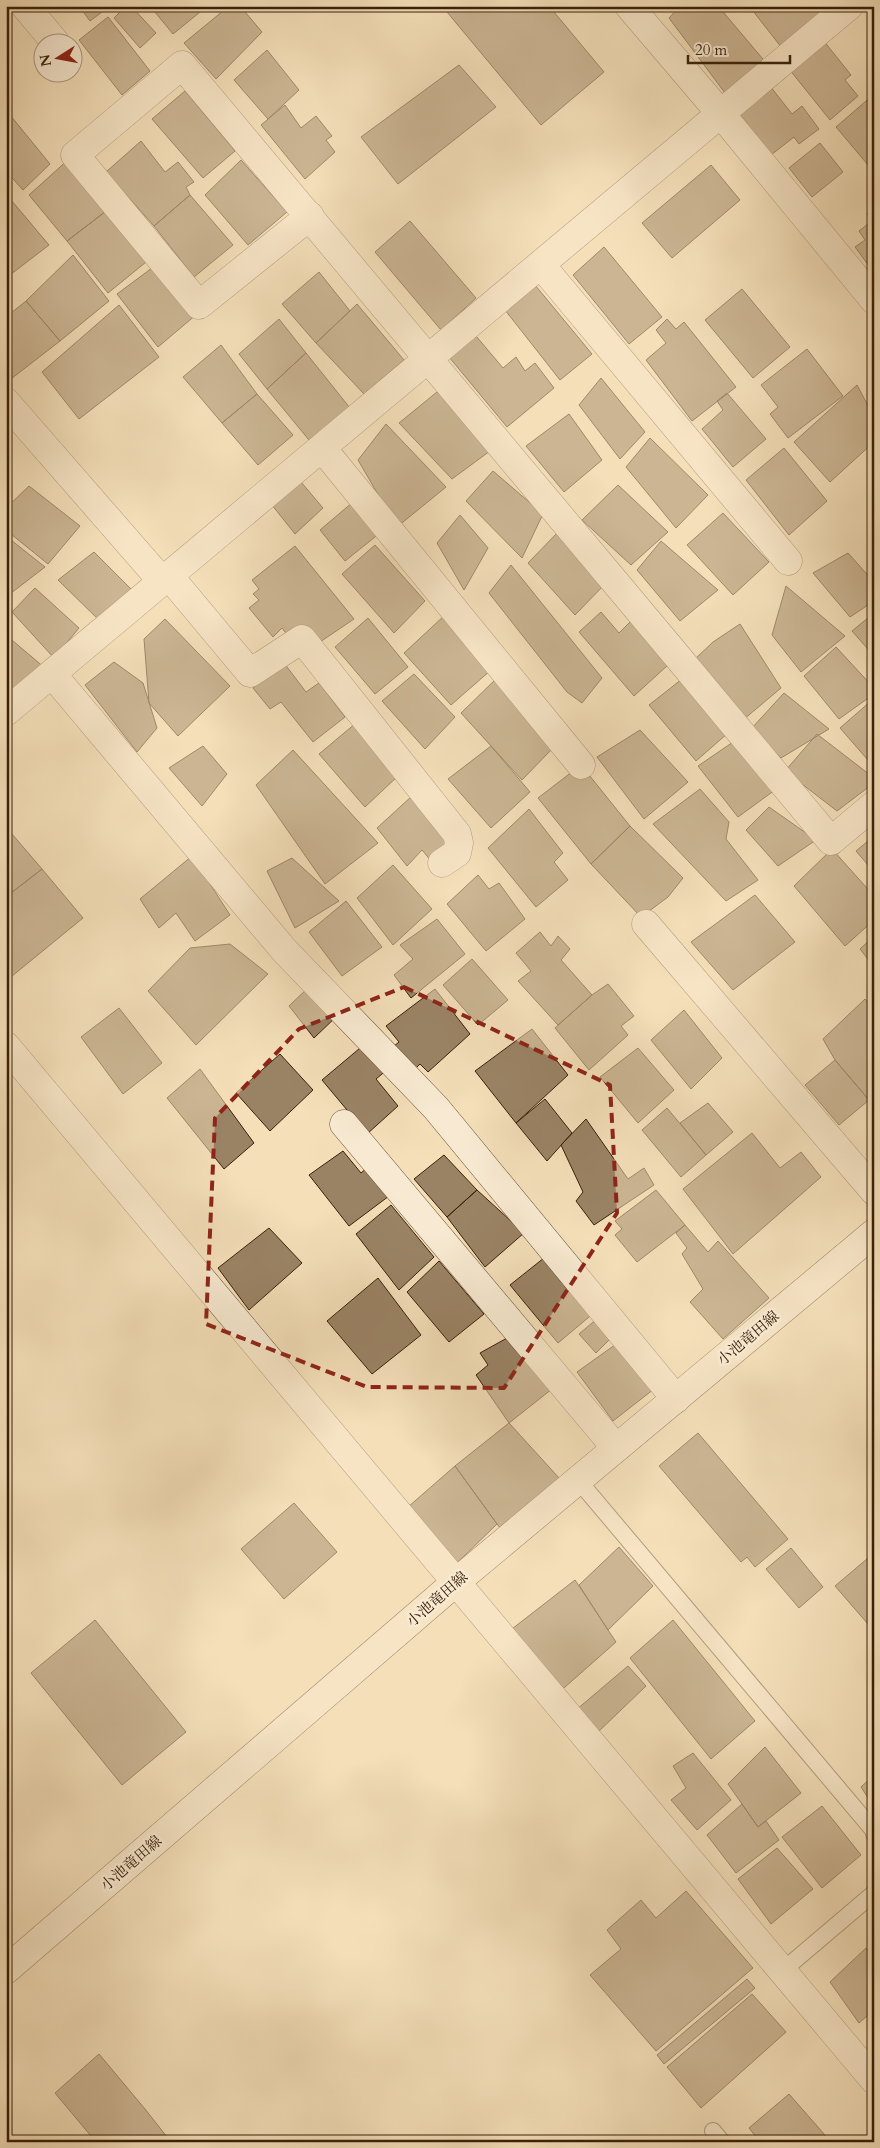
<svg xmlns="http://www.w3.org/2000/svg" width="880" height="2148" viewBox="0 0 880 2148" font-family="Cardo,'Noto Serif JP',serif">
<rect width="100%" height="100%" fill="#f4dfb9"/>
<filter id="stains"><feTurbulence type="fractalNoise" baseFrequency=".004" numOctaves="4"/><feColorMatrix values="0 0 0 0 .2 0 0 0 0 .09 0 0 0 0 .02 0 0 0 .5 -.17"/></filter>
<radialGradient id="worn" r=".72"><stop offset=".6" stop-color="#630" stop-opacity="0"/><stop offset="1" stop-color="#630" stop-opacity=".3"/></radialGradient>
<!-- building -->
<path fill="#9a8365" stroke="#392009" d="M79,6H110L90,21Z
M126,6H131L156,33L140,48L114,18Z
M150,6H203L205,8L173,34Z
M229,6H240L262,32L216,79L184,43Z
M442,6H549L604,72L541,125Z
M680,6H718L768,65L728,97L669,18Z
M749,6H812L828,24L789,57Z
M108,17L150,71L122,95L79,40Z
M823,40L851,75L845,80L858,96L830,120L789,69Z
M267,50L299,90L268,119L234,80Z
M459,65L496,107L398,184L361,137Z
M770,86L792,114L802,106L819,129L799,144L794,137L771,155L738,112Z
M185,91L235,151L203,178L152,119Z
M873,95L874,162L873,161L868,165L836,127Z
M285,105L301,128L316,116L332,136L326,140L335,152L305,179L261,125Z
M6,110L50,164L23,190L6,171Z
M141,141L165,172L178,162L194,182L186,187L190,195L154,226L106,172Z
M820,143L843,172L812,197L789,168Z
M70,158L110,208L67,241L29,195Z
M241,160L287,212L248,245L205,195Z
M711,165L740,200L672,258L642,223Z
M6,194L49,245L6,278Z
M190,195L233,245L194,277L154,226Z
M110,208L151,258L108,293L67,241Z
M874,210V273L855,247L865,240L859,231L872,221L867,214Z
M410,221L476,298L441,330L375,252Z
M604,247L662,317L629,344L573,275Z
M73,255L109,301L60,341L26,301Z
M156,265L197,314L158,347L117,294Z
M319,272L350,311L316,343L282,304Z
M535,285L592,354L560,380L505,310Z
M742,289L790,347L753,378L705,320Z
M26,301L60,341L11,379L6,372V317Z
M357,304L404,360L364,394L316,343Z
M119,305L159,357L79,419L42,372Z
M279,319L306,353L267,389L239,354Z
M667,319L676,329L684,322L736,387L692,421L646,360L666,343L656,330Z
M476,336L503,368L516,357L525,371L535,363L554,388L507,427L449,357Z
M221,345L257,394L222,423L183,377Z
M807,349L843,396L788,438L770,414L778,407L761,385Z
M306,353L350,408L309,440L267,389Z
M601,378L645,432L620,459L579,405Z
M857,385L874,417V442L830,482L794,442Z
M437,392L494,448L452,479L399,423Z
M727,393L766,439L733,467L702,429L723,410L717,401Z
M257,394L293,435L258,465L222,423Z
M6,402L22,420L6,437Z
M569,414L602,460L564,492L526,446Z
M386,424L446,487L397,527L358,460Z
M650,438L708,495L676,528L626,467Z
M784,448L827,501L789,535L746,480Z
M493,471L543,514L522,558L466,501Z
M301,482L323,508L295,534L272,505Z
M618,485L668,532L631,565L582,520Z
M29,486L80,526L48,564L6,530V508Z
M353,502L380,533L345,561L320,530Z
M723,513L769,562L733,595L687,545Z
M460,515L488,548L464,590L437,543Z
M560,530L606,583L575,615L528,563Z
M6,536L45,567L6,597Z
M661,541L718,590L680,621L637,570Z
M375,545L425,601L394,633L342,574Z
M295,546L354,619L317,644L291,640L282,628L273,637L249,608L259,600L253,594L259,589L252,580Z
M94,552L137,595L102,623L58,580Z
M848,553L874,582V601L850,617L813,573Z
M511,565L602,678L582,703L567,692L489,593Z
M786,586L845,636L801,672L772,635Z
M35,588L79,628L54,658L12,612Z
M601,612L619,633L631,621L668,665L634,696L579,632Z
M874,613V656L852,631Z
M445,615L491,670L451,705L404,653Z
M368,618L408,667L375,694L335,647Z
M165,619L230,686L178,736L149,703L144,639Z
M740,624L781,688L743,720L695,659L713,642Z
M6,635L52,674L11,698L6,691Z
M836,647L874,688V694L839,719L804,676Z
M114,662L143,683L157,728L137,752L85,685Z
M284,663L306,692L319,683L345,717L313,742L281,702L270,709L253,688Z
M414,674L455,717L425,749L382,701Z
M498,677L552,749L522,780L461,713Z
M682,679L728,733L696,761L649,705Z
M784,693L829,729L781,758L751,729Z
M871,701L874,703V767L840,728Z
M356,723L398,776L365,807L319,754Z
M640,730L688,782L644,819L597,757Z
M817,734L874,778V783L837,811L785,771Z
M736,740L779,787L738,817L698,766Z
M203,746L227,774L202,806L169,768Z
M491,746L530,792L491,828L448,779Z
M293,750L378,843L325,884L256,785Z
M581,765L630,826L591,864L538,798Z
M700,789L729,822L726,839L758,880L726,901L653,824Z
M412,796L452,848L432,862L422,850L407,866L377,828Z
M769,807L816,840L778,866L746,830Z
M529,809L563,853L554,862L568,880L536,907L488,848Z
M630,826L683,878L668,897L641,917L591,864Z
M6,827L42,869L6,897Z
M874,836V872L856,851Z
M832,849L874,896V920L845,946L794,886Z
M192,856L230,915L195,941L176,913L159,928L140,899Z
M292,858L339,901L295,928L267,871Z
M393,865L432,909L393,945L357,898Z
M42,869L83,918L6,981V897Z
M478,875L489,889L499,883L525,919L486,951L447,904Z
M755,895L795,942L733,990L691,942Z
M346,901L382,947L342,976L309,932Z
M437,919L465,954L411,998L394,975L413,959L400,945Z
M540,932L551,946L558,936L570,949L561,960L592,995L558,1025L518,981L531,971L516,953Z
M874,936V967L860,949Z
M230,944L268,974L196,1045L148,991L190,948Z
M472,959L508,1000L478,1025L443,985Z
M608,984L634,1016L621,1026L628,1035L589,1070L555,1028L592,995Z
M311,985L338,1015L314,1038L289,1006Z
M435,989L470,1034L428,1072L420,1064L411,1073L389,1050L399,1042L386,1026Z
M865,999L874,1010V1096L869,1100L835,1060L823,1039Z
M119,1008L162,1063L123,1094L81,1037Z
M684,1010L722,1058L691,1089L651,1040Z
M532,1029L568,1075L516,1123L475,1071Z
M366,1043L388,1069L376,1079L398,1106L367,1134L322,1080Z
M638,1048L674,1090L638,1123L600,1077Z
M280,1054L313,1090L270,1131L236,1093Z
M835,1060L869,1100L839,1125L805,1085Z
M200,1069L254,1143L224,1169L167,1098Z
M545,1099L572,1133L547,1161L516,1123Z
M708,1103L733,1132L706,1155L680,1123Z
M667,1108L706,1155L681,1177L642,1130Z
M586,1119L628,1179L644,1168L654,1185L594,1225L576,1201L583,1192L561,1145Z
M752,1133L780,1168L801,1152L821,1177L733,1254L683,1189Z
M343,1151L361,1173L368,1167L389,1196L349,1226L309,1175Z
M444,1155L477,1190L447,1217L414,1179Z
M477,1190L524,1233L485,1267L447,1217Z
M656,1190L685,1225L637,1262L615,1235L622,1229L615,1221Z
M391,1205L434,1257L399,1290L356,1234Z
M685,1225L708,1252L718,1241L769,1298L723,1339L690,1302L703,1289L682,1254L687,1248L676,1233Z
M269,1228L302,1263L249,1310L218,1268Z
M549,1254L595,1312L558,1343L510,1285Z
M439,1261L484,1314L449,1342L407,1292Z
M378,1278L421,1335L372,1374L327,1321Z
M599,1317L614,1335L596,1353L579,1334Z
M507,1338L552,1389L509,1423L476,1375L488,1365L480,1353Z
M619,1342L654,1389L613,1421L577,1372Z
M509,1423L560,1479L500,1528L455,1466Z
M698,1433L788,1539L755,1567L747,1557L741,1562L659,1466Z
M455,1466L497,1524L456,1564L408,1507Z
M294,1503L337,1552L284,1599L241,1549Z
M619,1547L653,1586L608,1630L579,1585Z
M791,1548L823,1587L799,1608L766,1569Z
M874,1553V1631L835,1586Z
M575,1580L616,1642L556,1695L508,1632Z
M95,1620L186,1732L122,1785L31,1673Z
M673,1620L755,1721L711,1759L630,1658Z
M628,1666L646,1686L597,1733L576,1710Z
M765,1747L801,1793L758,1827L728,1784Z
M693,1753L731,1800L697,1830L671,1800L686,1788L673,1766Z
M874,1775V1807L861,1787Z
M742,1804L758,1827L766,1821L779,1840L736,1873L707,1835Z
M822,1806L861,1855L822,1888L782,1837Z
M777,1848L813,1889L771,1924L738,1879Z
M686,1891L753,1968L656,2051L590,1975L621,1949L607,1930L641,1900L656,1918Z
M866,1948L874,1961V2010L859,2023L830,1982Z
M747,1979L755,1988L664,2064L657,2055Z
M752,1994L786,2032L701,2108L667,2067Z
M99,2054L145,2109L171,2142H96L55,2093Z
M789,2094L831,2142H760L749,2128Z"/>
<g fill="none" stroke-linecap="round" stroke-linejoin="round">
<!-- service casing -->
<g stroke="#685035" stroke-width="18">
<path id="service" d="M578,1480L874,1831V1834
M781,1972L874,1893
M713,2131L722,2142"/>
</g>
<!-- minor casing -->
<g stroke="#685035" stroke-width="29">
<path id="minor" d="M25,6L55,42
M629,6L721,114L874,300
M310,216L199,305L75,155L182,65C400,322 615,582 831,841L874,805
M541,265L788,561
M6,402L162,581
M322,448L581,765
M169,576L250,673L302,639L457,834L459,843L457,853L442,863
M52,674L284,950L436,1108L676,1399
M6,712L849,6
M646,924L874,1191
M6,1046L874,2080
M344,1124L616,1448"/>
</g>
<!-- secondary casing -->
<g stroke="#392009" stroke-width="29">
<path id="secondary" d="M6,1970L456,1582L874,1233"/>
</g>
<!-- service -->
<use href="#service" stroke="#f8ead2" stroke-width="16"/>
<!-- minor -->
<use href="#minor" stroke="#f8ead2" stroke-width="28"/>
<!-- secondary -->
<use href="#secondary" stroke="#f8ead2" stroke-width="28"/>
</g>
<!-- marked area -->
<path d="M0 0H880V2148H0ZM404,987L610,1085L617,1213L504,1388L367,1387L206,1324L215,1118L299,1029Z" fill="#f4dfb9" fill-opacity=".55" fill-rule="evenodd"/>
<path fill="none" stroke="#8f2418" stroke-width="4" stroke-dasharray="10 6" stroke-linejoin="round" d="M404,987L610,1085L617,1213L504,1388L367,1387L206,1324L215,1118L299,1029Z"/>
<g text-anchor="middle" stroke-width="5" stroke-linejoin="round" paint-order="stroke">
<!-- street labels -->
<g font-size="15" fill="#392009" stroke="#f8ead2">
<text transform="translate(748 1338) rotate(-40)" y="5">小池竜田線</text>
<text transform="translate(437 1599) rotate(-41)" y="5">小池竜田線</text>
<text transform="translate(131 1863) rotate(-41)" y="5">小池竜田線</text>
</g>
</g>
<!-- margin -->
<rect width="880" height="2148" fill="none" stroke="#f4dfb9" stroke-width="25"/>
<rect x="8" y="8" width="865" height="2133" fill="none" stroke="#392009" stroke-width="2.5"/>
<rect x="12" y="12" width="855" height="2123" fill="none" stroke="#392009"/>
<!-- north arrow -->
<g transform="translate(58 58) rotate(259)"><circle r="24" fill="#f8ead2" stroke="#ac9982"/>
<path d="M0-4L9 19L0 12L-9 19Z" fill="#8f2418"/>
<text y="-8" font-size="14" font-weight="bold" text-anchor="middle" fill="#392009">N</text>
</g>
<!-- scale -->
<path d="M688 55v8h102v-8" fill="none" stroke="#392009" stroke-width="2.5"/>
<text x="695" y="55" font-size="15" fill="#392009" stroke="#f8ead2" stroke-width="4" paint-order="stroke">20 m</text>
<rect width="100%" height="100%" filter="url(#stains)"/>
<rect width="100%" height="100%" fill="url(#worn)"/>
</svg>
